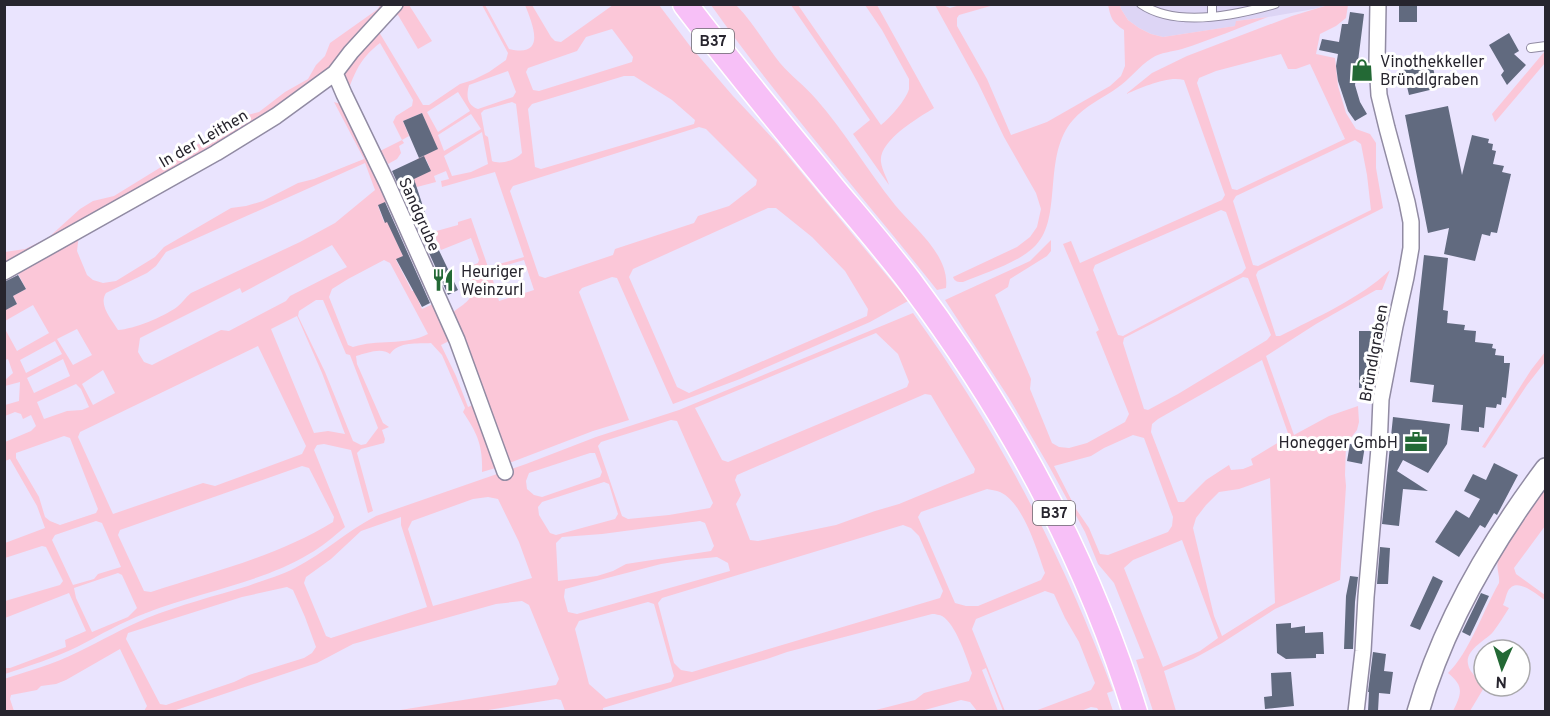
<svg xmlns="http://www.w3.org/2000/svg" width="1550" height="716" viewBox="0 0 1550 716" font-family="Overpass,sans-serif">
<rect width="100%" height="100%" fill="#eae4fe"/>
<!-- built -->
<path fill="#ddd5f5" d="M1120,5H1328L1314,9L1268,17L1236,21V26L1163,37L1151,34L1139,28L1128,20L1121,9Z"/>
<!-- green -->
<path fill="#fbc7d8" fill-rule="evenodd" d="M380,5H390L336,66L273,114L5,268V252L25,249L48,238L80,209L93,201L114,196L244,116L259,112L285,92L308,79L316,65L325,56L330,43L378,9Z
M400,5H409L432,41L418,49L398,15L394,16L379,32L423,105H429L460,84L473,80L489,72L506,60L508,53L482,5H485L509,49C547,58 533,25 525,5H532L551,37L555,41L561,42L613,5H659L690,46L733,96L777,143L908,301L870,322L740,379L673,404L617,278L612,277L582,288L579,292L629,420L593,431L504,465L451,314C461,305 477,300 471,282C469,277 466,274 466,268L478,263L479,260L471,238L441,250L433,232L458,225V222L471,218L488,267L524,257L495,172L442,187L441,181L449,179L446,171L434,176L436,182L417,187L413,179L430,168L426,159L419,162L417,159L437,149L422,113L403,121L409,136L402,140L404,143L399,146L401,153L397,159L388,164L384,156L379,155L378,152L402,140L393,122L396,116L412,106L413,100L380,43C362,57 356,69 348,91L344,80L345,69ZM612,29L633,57L632,62L539,91L533,90L526,72L528,68L577,51L586,37ZM508,71L516,92L513,97L478,109C467,105 466,96 469,85ZM624,76H634L672,100L695,120L694,124L541,169L535,167L528,109L532,104ZM458,92L470,111L438,132L427,112ZM512,102L516,104L522,153C516,160 501,165 492,161L488,137L485,135L481,113L484,110ZM471,114L481,129L444,151L438,135ZM699,127L706,129L757,180L756,185L729,206L698,216L694,223L615,249L613,255L545,278L539,276L510,191L513,186ZM482,132L488,164L471,172L452,176L444,156ZM768,208H776L812,237L845,271L868,309L867,316L689,393L677,387L629,277L633,269ZM524,260L534,290L499,301L490,270Z
M711,5H736C753,22 765,44 780,63C791,76 805,86 816,99C845,132 867,170 895,205C914,228 950,255 946,288L937,290C862,195 781,104 711,5Z
M791,5H798L881,125C890,118 906,100 909,89C909,87 909,81 909,79L882,30L865,5H877L934,108C918,118 878,141 881,162C882,170 887,178 889,185L853,134L870,120Z
M935,5H943L950,8L960,5H994L959,15L957,18V26L987,79L1011,135L1047,122L1110,86L1121,76L1125,66L1124,30C1112,22 1111,18 1108,5H1120L1121,9L1128,20L1139,28L1151,34L1163,37L1235,26L1236,21L1268,17C1240,27 1211,40 1182,49C1172,52 1161,52 1152,58C1139,66 1130,79 1117,88C1103,98 1085,106 1073,120C1042,155 1063,217 1036,245C1019,263 985,273 963,282C958,282 955,282 953,277L1017,247L1030,237L1037,227L1041,209L1036,193L1004,137L978,83Z
M1328,5H1348L1346,18L1336,26L1320,34L1316,54L1335,58L1338,86L1346,113L1356,129L1370,134L1376,143V168L1383,208L1258,271L1256,275L1276,336H1280C1317,317 1359,299 1390,270L1382,290H1376L1316,324L1266,356L1294,435L1329,416L1358,406L1359,422L1357,430L1346,444L1345,475L1346,486L1340,580L1275,609L1222,643L1193,659L1164,671L1176,711H1153L1136,660L1144,658L1114,583L1098,564L1085,532L1050,468L1009,398L945,300L1030,261L1051,240V251L1047,256L1010,279L1008,287L995,295L1031,379L1030,389L1052,443L1059,447L1069,448L1087,443L1125,422L1129,414L1096,332L1099,330L1063,244L1071,241L1080,263L1222,200L1225,195L1184,80C1168,75 1141,88 1126,94L1152,73L1187,56L1292,16ZM1281,54L1288,69H1296L1310,64L1345,139L1237,190L1232,189L1197,83L1199,78L1216,71ZM1355,140L1361,144L1367,175L1371,210L1258,266L1253,265L1233,201L1236,196ZM1221,210L1226,212L1246,268L1242,273L1123,336L1118,335L1093,270L1095,265L1126,251ZM1243,277L1248,278L1271,335L1267,340L1178,394L1148,410L1144,409L1123,343L1124,338ZM1262,360L1289,436L1251,459L1253,465L1243,469L1231,470L1229,465L1206,480L1184,502H1178L1151,432L1152,424L1158,419ZM1133,435L1144,438L1173,517L1172,526L1168,532L1108,555L1100,554L1089,528L1076,509L1054,466L1091,456L1104,448ZM1270,478L1275,603L1222,636L1214,616L1193,528L1196,518L1206,505L1219,492L1239,489ZM1182,540L1218,638L1200,651L1163,667L1124,568L1133,560Z
M1545,51V63L1495,122L1492,114Z
M334,102L344,105L389,201L378,206L384,222L387,221L403,256L396,260L412,291H414L422,309L433,304L451,340L441,345L456,376L468,407L475,404L499,467L482,472C483,445 477,433 463,412L465,408L442,355L431,343C417,344 399,341 390,354C381,347 367,353 356,356L357,364L383,423L389,427L382,430L385,439L384,443L361,449L357,453L373,511L368,513L351,450L324,444L317,445L314,450L345,527C334,536 322,547 309,554C261,583 199,592 146,613C122,622 100,635 77,647C54,658 29,666 5,674V668H10L66,647L65,640L86,631L69,593L5,618V601L60,585L63,581L46,547L42,546L5,558V543L45,528L37,506L10,459L5,461V442L31,431L36,426L31,415L23,419L21,414L15,412L5,416V405L19,401L20,382L5,386V380L13,373L8,359L5,360V329L17,351L49,333L33,305L5,321L4,305L7,309L17,304L13,296L26,289L16,270L79,234L77,251L87,275L93,280L103,283L116,281L155,257L164,247L231,208L246,206L263,201L298,183L314,179L364,159ZM365,163L375,190L335,223L300,242L191,293C186,297 182,303 177,307C163,317 134,329 118,330C112,320 98,305 106,293L147,273L156,266L166,252ZM332,245L347,267L290,296L286,301L229,331L221,330L152,365L144,362L138,352L140,338L240,288L242,293ZM384,260L390,263L428,334C405,346 377,339 353,347L348,345L329,297L332,289L348,279ZM316,300H323L346,354L350,355L378,428L366,444L361,445L353,441L325,372L298,316L299,311ZM297,316L322,373L345,434L328,431L314,433L271,329ZM77,329L92,355L73,365L57,339ZM55,341L62,354L26,373L20,360ZM258,346L306,446L302,454L215,486L203,483L113,514L78,437L80,432ZM63,359L70,376L34,393L27,378ZM103,370L115,393L93,405L82,384ZM76,384L81,389L89,407L82,410L67,411L44,419L37,402ZM64,436L70,438L98,509L96,513L60,525L50,521L45,517L39,497L16,458V453ZM302,466L309,468L334,517L333,522C278,556 212,572 151,592L144,591L118,535L120,530ZM96,521L102,523L121,567L98,574L94,579L73,585L52,540L55,535ZM118,573L122,575L137,608L128,617L92,632L76,598L74,588Z
M913,313C997,429 1063,556 1113,691L1107,693L1113,711H1099L1097,708L1091,707L1081,711H1035L1091,690L1095,683L1079,642L1065,618L1054,594L1045,591L976,619L972,629L1005,711H1003L986,668L982,670L998,711H977L970,702L961,700L921,711H872L915,700L924,693L969,681L972,673C967,659 956,624 942,616C941,615 934,614 932,614L787,652L770,658L603,708V711H565L561,700L556,699L482,711H394L556,685L559,679L529,605L522,601L496,604L353,644L317,663L173,711H139H144L147,706L120,649L66,680L56,684L41,686L37,690L11,695L10,699L14,711H5L4,679C29,671 54,664 78,652C101,641 123,628 147,618C180,605 214,596 248,586C263,580 280,576 295,568C324,553 347,531 376,516L526,464L596,437L679,410ZM876,333L898,354L909,382L907,387L728,462L722,460L695,408ZM925,394L931,395L975,469L974,473L899,504L875,511L836,525L758,541L750,540L736,504L741,495L735,480L737,475ZM671,420L677,421L713,503L710,508L669,515L628,519L622,516L598,446L601,442ZM590,453H595L602,472L600,477L542,497L534,495L527,489L526,481L529,473ZM604,482L609,484L618,514L615,519L556,535L550,533L539,515L538,507L542,502ZM987,489C990,490 994,490 997,491C1022,498 1037,550 1045,573L1041,580L978,606H966L955,603L918,517L921,512ZM488,497L498,499L519,542L532,578L433,606L408,529L412,521L473,499ZM401,517V525L427,607L331,638L326,636L304,583L306,577L331,559L361,531ZM700,521L705,523L714,546L711,551L626,564L613,571L597,576L558,581L556,543L562,537L602,534ZM903,525L911,528L919,536L943,591L940,598L692,672L681,670L674,663L658,603L662,598ZM717,557L728,563L730,571L577,614L568,612L564,597L565,589L661,564L686,560ZM287,587L293,590L305,617L316,647L312,653L304,658L249,675L234,682L166,705L160,704L126,639L128,633L242,597ZM648,602L654,604L674,676L671,682L606,699L589,684L575,629L579,621Z
M1545,352V362L1527,385L1485,448L1482,447L1531,370Z
M1545,479V526L1514,568L1516,574L1545,595V600C1536,594 1516,576 1508,591C1506,595 1505,601 1503,605L1509,608C1504,616 1499,624 1493,632C1486,640 1465,650 1468,664C1469,673 1480,680 1485,686L1470,711H1453C1462,693 1464,686 1448,673C1469,653 1484,609 1499,583C1500,575 1496,569 1498,561L1494,559Z"/>
<!-- building -->
<path fill="#616a7f" d="M1399,4H1417V22H1399Z
M1350,12L1364,14L1355,85L1360,102L1367,114L1355,121L1348,111L1338,81L1336,66L1338,54L1319,50L1322,39L1339,42L1342,24H1348Z
M1509,33L1519,51L1514,54L1526,65L1507,85L1501,75L1504,71L1489,45Z
M1432,64L1438,88L1409,95L1403,70Z
M1448,106L1462,175L1472,135L1489,139L1488,143L1493,144L1492,150L1496,151L1493,164L1504,166L1502,172L1511,174L1497,233L1491,232L1490,236L1482,234L1475,261L1444,254L1449,228L1428,233L1405,115Z
M422,113L438,149L419,158L403,121Z
M424,156L431,171L414,179L434,240L458,290L448,295L392,171Z
M385,202L430,303L422,307L396,259L403,256L387,222L385,223L378,205Z
M1424,255L1448,258L1443,310L1448,311L1447,323L1465,325L1464,330L1476,331L1475,342L1493,344L1492,348L1496,349L1495,355L1504,356V363H1510L1506,398L1502,397L1501,405L1497,404L1496,408L1486,407L1484,428L1479,427V432L1461,430L1463,405L1432,402L1434,385L1410,382Z
M18,275L26,289L13,296L17,304L4,311V282Z
M1359,331H1374L1373,387L1359,388Z
M1393,417L1450,424L1447,444L1428,473L1403,460L1397,471L1428,491L1403,489L1399,526L1382,524Z
M1350,444L1365,446L1362,464L1347,461Z
M1494,463L1518,475L1497,515L1494,513L1485,528L1480,525L1459,557L1435,542L1456,510L1469,518L1480,499L1464,491L1473,474L1486,480Z
M1380,547L1390,548L1388,584H1377Z
M1350,576L1358,577L1355,602L1353,649H1344L1346,596Z
M1433,576L1443,581L1420,630L1410,626Z
M1481,593L1489,596L1470,636L1462,632Z
M1291,623V628L1305,626V633L1323,632L1324,654H1316V658L1286,659L1277,653L1276,624Z
M1373,652L1386,654L1384,671L1393,672L1390,694L1379,693L1378,711H1368L1369,692H1368Z
M1291,672L1294,706L1265,709L1264,697L1272,696L1271,673Z"/>
<g fill="none" stroke-linecap="round" stroke-linejoin="round">
<!-- lane casing -->
<g stroke="#918ba3" stroke-width="10">
<path id="lane" d="M1141,4C1176,28 1237,15 1275,4
M1212,4V16
M1531,48L1546,46"/>
</g>
<!-- street casing -->
<g stroke="#918ba3" stroke-width="18">
<path id="street" d="M335,73L344,94L387,183L457,340L505,472
M4,272L216,153L276,116L335,73L351,52L395,4
M1356,712L1363,651L1366,597L1379,448L1381,399L1395,326L1406,277L1411,248V222L1407,202L1387,128L1379,95L1377,62L1378,4"/>
</g>
<!-- secondary casing -->
<g stroke="#918ba3" stroke-width="24">
<path id="secondary" d="M1418,712C1443,624 1492,541 1546,469"/>
</g>
<!-- primary casing -->
<g stroke="#fff" stroke-width="27">
<path id="primary" d="M685,4C733,67 783,127 833,188C859,219 886,250 911,283C1008,412 1087,557 1135,712"/>
</g>
<!-- lane -->
<use href="#lane" stroke="#fff" stroke-width="8"/>
<!-- street -->
<use href="#street" stroke="#fff" stroke-width="15"/>
<!-- secondary -->
<use href="#secondary" stroke="#fff" stroke-width="21"/>
<!-- primary -->
<use href="#primary" stroke="#f7c0f7" stroke-width="24"/>
</g>
<!-- icons -->
<defs>
<g id="shop-bare" transform="scale(1.8)"><path d="M-5-2.5h2.3a2.7 3.5 0 0 1 5.4 0H5L5.5 6h-11ZM-1.5-2.5h3a1.5 2.3 0 0 0-3 0Z" fill="#236935" stroke="#fff" stroke-width="2.5" paint-order="stroke"/></g>
<g id="restaurant-bare" transform="scale(1.8)"><path d="M-5-6h1v4h1v-4h1v4h1v-4h1v5L-1.5 .5V6h-2V.5L-5-1ZM5-6V6H3V1.5H1.5Q1.5-4 5-6Z" fill="#236935" stroke="#fff" stroke-width="2.5" paint-order="stroke"/></g>
<g id="office-bare" transform="scale(1.8)"><path d="M-6-3h4V-5.5h4V-3h4V5H-6ZM-1-4.5V-3h2v-1.5ZM-6 0V1H6V0Z" fill="#236935" stroke="#fff" stroke-width="2.5" paint-order="stroke"/></g>
</defs>
<g fill-rule="evenodd">
<use href="#shop-bare" x="1362" y="70"/>
<use href="#restaurant-bare" x="443" y="280"/>
<use href="#office-bare" x="1416" y="442"/>
</g>
<g text-anchor="middle" stroke-width="6" stroke-linejoin="round" paint-order="stroke">
<!-- shield labels -->
<g fill="#fff" stroke="#68666d" stroke-width="1.5">
<rect x="692" y="29" width="42" height="24" rx="4.5"/>
<rect x="1033" y="501" width="42" height="24" rx="4.5"/>
</g>
<g font-size="15" font-weight="bold" fill="#27252e">
<text x="713" y="46">B37</text>
<text x="1054" y="518">B37</text>
</g>
<!-- poi labels -->
<g font-size="16" fill="#27252e" stroke="#fff" text-anchor="start">
<text x="1380" y="67">Vinothekkeller<tspan x="1380" dy="18">Bründlgraben</tspan></text>
<text x="461" y="277">Heuriger<tspan x="461" dy="18">Weinzurl</tspan></text>
<text x="1398" y="448" text-anchor="end">Honegger GmbH</text>
</g>
<!-- street labels -->
<g font-size="16" fill="#27252e" stroke="#fff">
<text transform="translate(203 138) rotate(-30)" y="6">In der Leithen</text>
<text transform="translate(420 214) rotate(66)" y="6">Sandgrube</text>
<text transform="translate(1373 353) rotate(-80)" y="6">Bründlgraben</text>
</g>
</g>
<!-- border -->
<rect width="1550" height="716" fill="none" stroke="#27252e" stroke-width="12"/>
<!-- north arrow -->
<g transform="translate(1502 668) rotate(183)"><circle r="28" fill="#ffffff" stroke="#a9a8ab" stroke-width="1.5"/>
<path d="M0-4.5L10 22L0 15L-10 22Z" fill="#236935"/>
<text y="-9" font-size="16" font-weight="bold" text-anchor="middle" fill="#27252e">N</text>
</g>
</svg>
